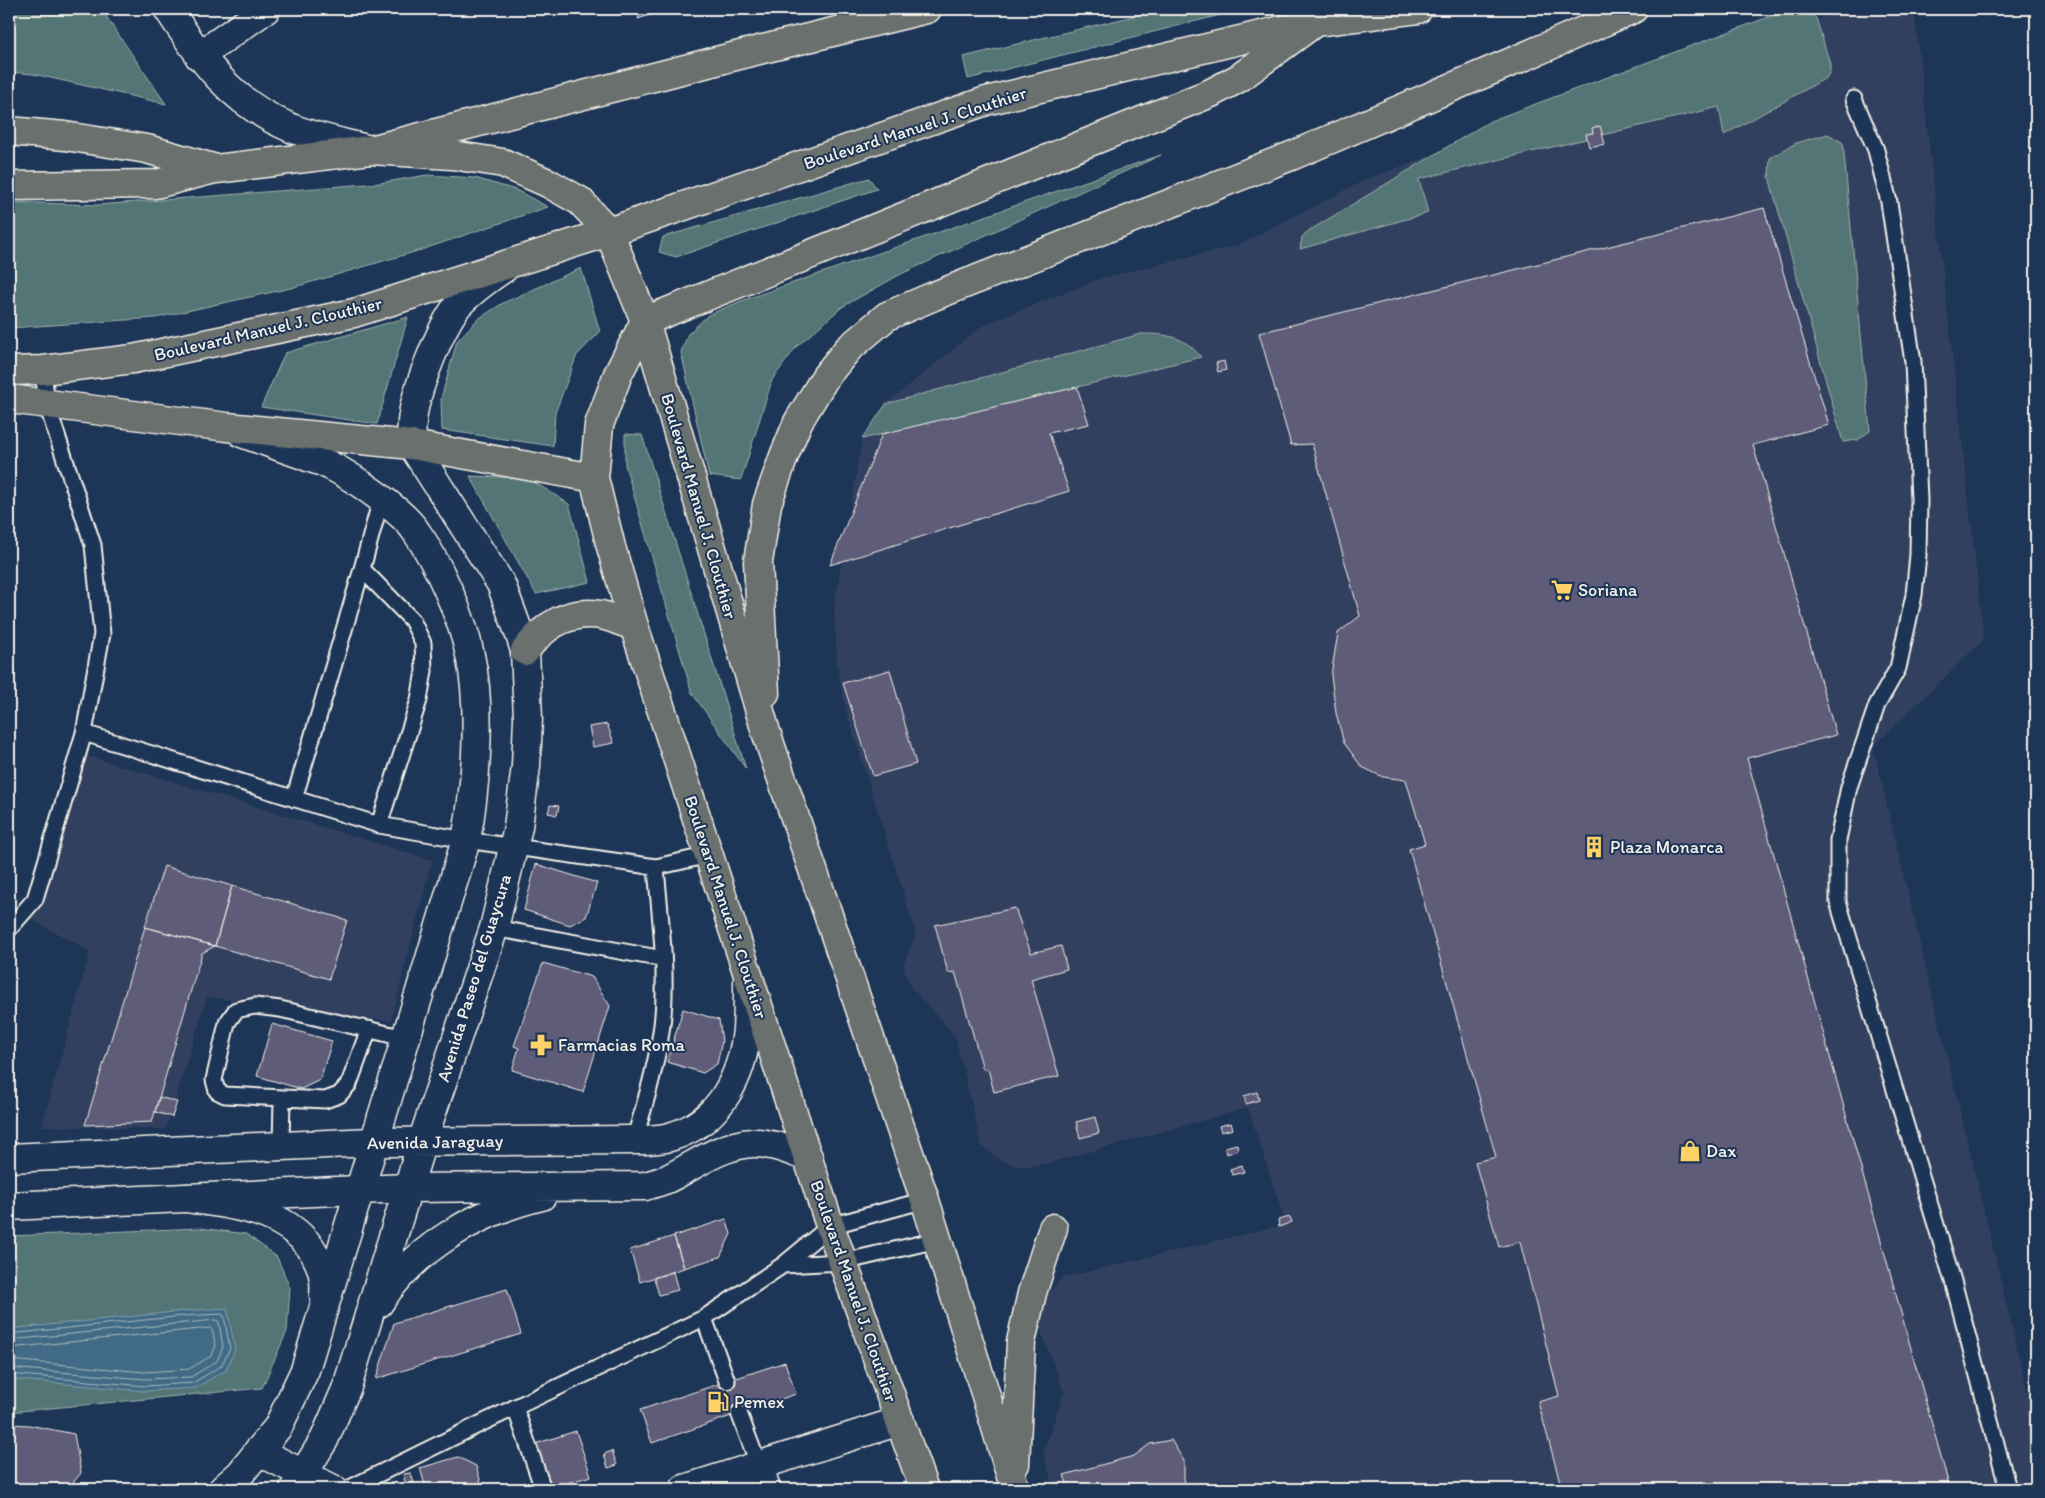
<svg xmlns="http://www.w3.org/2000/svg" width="2045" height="1498" viewBox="0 0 2045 1498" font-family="Itim,sans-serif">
<rect width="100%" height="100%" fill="#1d3557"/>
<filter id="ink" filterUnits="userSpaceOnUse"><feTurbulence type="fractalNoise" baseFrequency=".02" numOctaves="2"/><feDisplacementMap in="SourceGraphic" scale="10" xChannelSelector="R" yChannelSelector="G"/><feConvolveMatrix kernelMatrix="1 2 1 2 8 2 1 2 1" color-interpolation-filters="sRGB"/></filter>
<g filter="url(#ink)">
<!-- built -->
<path fill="#314161" d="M1846,9H1914L1984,639L1873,747L2036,1428V1489H1054L1043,1453L1064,1392L1038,1323L1044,1298L1062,1278L1286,1224L1248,1108L1045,1164L1023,1167L1002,1161L982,1146L955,1036L910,986L903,966L916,933L847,714L838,672L834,607L862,439L886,404L983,325L1102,278L1236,246L1369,178Z
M75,752L432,860L391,1021L207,997L166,1129L42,1126L90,951L21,914Z"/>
<!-- green -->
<path fill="#527474" stroke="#a3b2ae" d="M9,9H101L166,104L33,74L9,72Z
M1153,9H1244L968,79L963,57L1138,15Z
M1790,9L1810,13L1816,18L1830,64V72L1826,78L1724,135L1719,107L1419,179L1428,213L1300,249L1302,237L1307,232L1490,121Z
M1828,134L1843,143L1870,431L1858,440L1843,442L1769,177L1770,158L1796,143Z
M1161,155L901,274L842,307L797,346L772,380L741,480L709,476L681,352L688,334L708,315L741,301Z
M427,175L475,178L516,190L548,207L421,250L291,288L155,318L9,328V202L97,205L380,183Z
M869,178L877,189L676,257L659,252L663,237Z
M581,268L600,332L577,355L555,413L553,446L442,430L441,399L457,341L478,319L503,303Z
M408,317L377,424L261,407L285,353Z
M1141,334C1167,334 1184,336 1201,357L862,439L886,404Z
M625,434L642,435L746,769L692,693L625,465Z
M470,476L528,478L569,504L590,582L536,594Z
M200,1228L246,1234L277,1257L290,1288L287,1331L262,1388L9,1412V1236Z"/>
<!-- water -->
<path fill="#3f6b85" stroke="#87a1ad" d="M227,1308L235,1349L226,1370L195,1388L145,1391L9,1379V1329L184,1311Z"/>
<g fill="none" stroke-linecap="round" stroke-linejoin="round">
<!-- shore -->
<path stroke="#acbbc0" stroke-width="1" d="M9,1334L184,1316L221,1314L224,1316L230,1349L221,1366L193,1383L145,1386L9,1374
M9,1340L216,1320L219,1322L223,1347L217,1361L191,1377L145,1379L9,1368
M9,1348L210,1328L212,1330L216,1346L211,1356L189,1369L145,1372L9,1360"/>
</g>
<!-- building -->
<path fill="#5f5c79" stroke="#f4f1e8" d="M641,9H668L638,19Z
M1600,126L1605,144L1589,147L1586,134L1593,133L1592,128Z
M1764,208L1829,425L1753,445L1836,735L1747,758L1950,1489H1584L1582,1484L1562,1489L1538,1402L1559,1396L1520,1242L1499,1247L1475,1162L1496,1157L1409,849L1425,844L1406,780L1383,777L1362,767L1344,743L1336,713L1331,675L1338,633L1360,616L1312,444L1291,445L1259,333Z
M1224,361L1226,370L1218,372L1216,363Z
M1077,387L1089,424L1049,433L1069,491L830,565L882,434Z
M890,670L916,764L873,776L843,683Z
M607,724L614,743L593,747L589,727Z
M550,805L559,806L557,815L548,813Z
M536,864L597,883L586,917L570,925L524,910Z
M164,866L232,886L215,946L145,927Z
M232,886L347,920L329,979L215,946Z
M1015,908L1031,953L1061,946L1067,969L1031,979L1059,1076L994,1092L988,1069H983L955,972L948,973L935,925Z
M145,927L215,946L202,953L152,1122L85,1125Z
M543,963L592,977L610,1006L583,1092L512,1070L519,1048L514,1046Z
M683,1009L719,1020L722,1041L717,1064L703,1073L667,1062Z
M272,1024L332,1041L320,1080L301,1089L257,1076Z
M1257,1092L1259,1100L1246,1104L1244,1096Z
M159,1097L177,1102L172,1117L155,1112Z
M1095,1117L1099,1133L1080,1138L1076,1122Z
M1231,1123L1233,1129L1221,1132L1219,1126Z
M1237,1144L1238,1150L1227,1154L1225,1147Z
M1242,1165L1244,1172L1232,1175L1230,1169Z
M1290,1217L1292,1222L1279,1227L1278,1220Z
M726,1219L731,1234L720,1257L684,1268L674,1236Z
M674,1236L684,1268L640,1282L630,1250Z
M673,1272L678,1290L659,1295L654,1278Z
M507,1289L521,1334L376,1379L394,1323Z
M785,1362L796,1394L652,1443L640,1410Z
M9,1424L29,1425L74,1434L81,1473L68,1489H9Z
M576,1431L591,1476L547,1489H535L522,1448Z
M1171,1440L1184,1461V1479L1187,1489H1069L1064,1475L1134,1456L1150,1444Z
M612,1451L617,1465L608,1468L604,1454Z
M458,1457L476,1466L483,1489H426L420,1468Z
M411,1473L414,1483L406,1485L403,1474Z"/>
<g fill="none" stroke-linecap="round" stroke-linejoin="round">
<!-- service casing -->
<g stroke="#f4f1e8" stroke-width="19">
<path id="service" d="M1854,99L1876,150L1889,202L1913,362L1919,500L1918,555L1914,595L1898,668L1877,705L1849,787L1838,840V902L1953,1281L2008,1489
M43,370L47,405L93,545L102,634L84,733L379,825L466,840L656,867L709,855
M362,569L412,620L423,643L424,671L419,700L379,825
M294,799L362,569L381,499
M494,928L663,959
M9,929L35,899L84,733
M369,1029L349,1084L339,1095L325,1100L225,1095L217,1091L214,1080L227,1023L236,1010L255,1006L280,1009L405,1038
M634,1140C646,1102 657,1064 662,1025C668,975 660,917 656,867
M281,1147L282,1098
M783,1265L843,1262L937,1240
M704,1318L727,1381
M515,1407L543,1489
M739,1413L759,1466
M348,1489L480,1424L704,1318L783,1265L830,1226L925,1200"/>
</g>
<!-- minor casing -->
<g stroke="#f4f1e8" stroke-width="31">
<path id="minor" d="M199,56L266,9
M258,1451L333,1489
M759,1466L766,1489
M684,1489L900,1421"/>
</g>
<!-- tertiary casing -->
<g stroke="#f4f1e8" stroke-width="31">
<path id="tertiary" d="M168,9C202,60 230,102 289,127C312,137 345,143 370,150
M9,1158L373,1142
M9,1206L359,1190"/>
</g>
<!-- secondary casing -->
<g stroke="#f4f1e8" stroke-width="31">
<path id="secondary" d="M373,1142L634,1140C647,1140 661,1140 673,1136C720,1121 742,1077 747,1030C748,1014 748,997 748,980
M359,1190L408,1188L645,1186C652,1184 660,1182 667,1179C694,1166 720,1145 752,1143C771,1142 790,1151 808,1157
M186,1198C231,1204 282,1209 311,1248C320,1261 326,1278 324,1295
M379,1303C415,1247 479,1211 542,1196
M223,1489L240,1474L278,1427L305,1370L466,840C476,787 482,708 470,655C462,617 438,562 415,530C402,511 353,477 331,466C322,461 312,459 303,455C282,448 262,440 242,433
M294,1489L324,1440L347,1387L422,1142L494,928L518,827L526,766L528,718L525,651L521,638L501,584L412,445C412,437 411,429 412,422C414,394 441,325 459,304C473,289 488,279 504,268"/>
</g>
<!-- primary casing -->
<g stroke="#f4f1e8" stroke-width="31">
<path id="primary" d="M9,131L65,136L147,149L216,169L370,150L763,49L927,9
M370,150L452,155L503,163L548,183L580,201L609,232L645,321L766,732L925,1200L1015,1489
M9,186L156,184L215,169
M9,371L43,370L133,359L354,313L609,232L986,101L1315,22L1418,9
M9,399L227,427L412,445L594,478
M525,651C543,626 568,610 601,615C612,617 623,623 634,626
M765,693L758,562L767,504L784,456L798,422L826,376L848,349L887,316L934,296L1291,156L1544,48L1633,9
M1015,1464L1021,1342L1032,1293L1053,1228
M924,1489L830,1226L634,626L611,547L594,478L599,425L618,374L645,321L1211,93L1239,78L1333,9"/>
</g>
<!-- service -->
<use href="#service" stroke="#1d3557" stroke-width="15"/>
<!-- minor -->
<use href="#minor" stroke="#1d3557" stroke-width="28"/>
<!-- tertiary -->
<use href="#tertiary" stroke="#1d3557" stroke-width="28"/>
<!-- secondary -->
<use href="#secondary" stroke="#1d3557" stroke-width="28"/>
<!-- primary -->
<use href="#primary" stroke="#6b706d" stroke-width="28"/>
</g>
</g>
<!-- icons -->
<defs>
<g id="supermarket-bare" transform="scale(1.725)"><path d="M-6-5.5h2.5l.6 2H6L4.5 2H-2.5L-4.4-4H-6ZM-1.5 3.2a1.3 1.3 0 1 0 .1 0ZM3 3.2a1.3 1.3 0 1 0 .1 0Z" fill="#ffd166" stroke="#1d3557" stroke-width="2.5" paint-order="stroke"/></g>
<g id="building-bare" transform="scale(1.725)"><path d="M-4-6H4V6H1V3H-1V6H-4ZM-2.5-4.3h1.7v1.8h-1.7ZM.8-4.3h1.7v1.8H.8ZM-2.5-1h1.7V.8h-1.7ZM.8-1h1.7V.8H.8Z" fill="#ffd166" stroke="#1d3557" stroke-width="2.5" paint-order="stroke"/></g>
<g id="pharmacy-bare" transform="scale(1.725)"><path d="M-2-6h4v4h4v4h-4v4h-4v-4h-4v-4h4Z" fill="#ffd166" stroke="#1d3557" stroke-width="2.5" paint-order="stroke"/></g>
<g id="shop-bare" transform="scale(1.725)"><path d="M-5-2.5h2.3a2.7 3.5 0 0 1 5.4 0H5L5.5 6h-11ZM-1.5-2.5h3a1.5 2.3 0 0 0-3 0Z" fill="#ffd166" stroke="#1d3557" stroke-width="2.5" paint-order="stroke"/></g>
<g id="fuel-bare" transform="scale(1.725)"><path d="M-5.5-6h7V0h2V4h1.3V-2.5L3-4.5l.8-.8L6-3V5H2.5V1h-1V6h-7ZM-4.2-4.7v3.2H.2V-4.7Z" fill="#ffd166" stroke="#1d3557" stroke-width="2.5" paint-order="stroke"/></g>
</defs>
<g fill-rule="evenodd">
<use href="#supermarket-bare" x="1562" y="590"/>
<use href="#building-bare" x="1594" y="847"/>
<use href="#pharmacy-bare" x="541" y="1045"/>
<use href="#shop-bare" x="1690" y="1151"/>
<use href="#fuel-bare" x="718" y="1402"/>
</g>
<g text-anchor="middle" stroke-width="4" stroke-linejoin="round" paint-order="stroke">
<!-- street labels -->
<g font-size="18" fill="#f4f1e8" stroke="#1d3557">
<text transform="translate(915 128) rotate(-18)" y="6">Boulevard Manuel J. Clouthier</text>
<text transform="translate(268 329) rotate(-13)" y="6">Boulevard Manuel J. Clouthier</text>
<text transform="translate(699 506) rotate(74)" y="6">Boulevard Manuel J. Clouthier</text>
<text transform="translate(726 907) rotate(72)" y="6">Boulevard Manuel J. Clouthier</text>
<text transform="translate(474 978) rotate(-73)" y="6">Avenida Paseo del Guaycura</text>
<text transform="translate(435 1142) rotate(-1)" y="6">Avenida Jaraguay</text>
<text transform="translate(854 1291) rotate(71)" y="6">Boulevard Manuel J. Clouthier</text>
</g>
<!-- poi labels -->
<g font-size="18" fill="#f4f1e8" stroke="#1d3557" text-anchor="start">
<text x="1578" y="596">Soriana</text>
<text x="1610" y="853">Plaza Monarca</text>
<text x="558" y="1051">Farmacias Roma</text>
<text x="1706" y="1157">Dax</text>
<text x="734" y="1408">Pemex</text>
</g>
</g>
<!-- margin -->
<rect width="2045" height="1498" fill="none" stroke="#1d3557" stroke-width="30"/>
<rect x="15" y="15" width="2015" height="1468" fill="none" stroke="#f4f1e8" stroke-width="2" filter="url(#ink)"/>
</svg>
